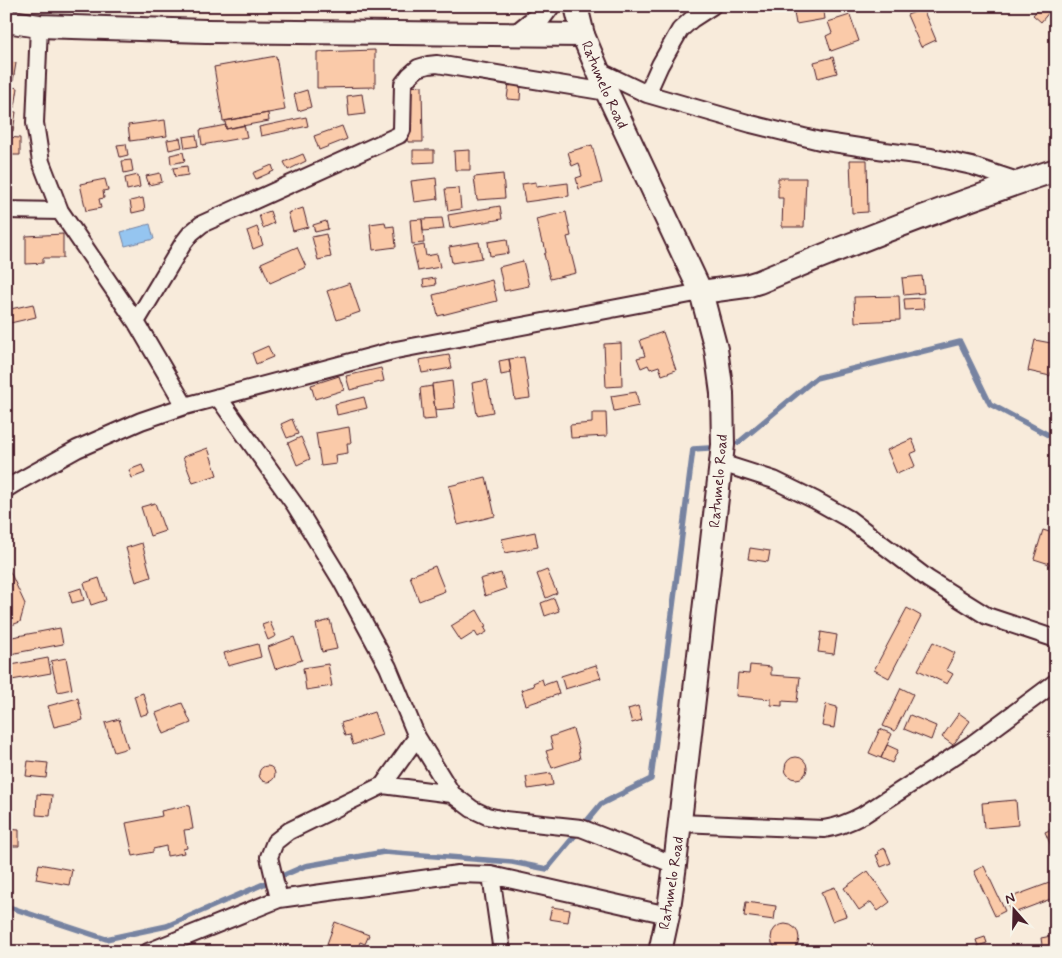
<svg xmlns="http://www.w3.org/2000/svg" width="1062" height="958" viewBox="0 0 1062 958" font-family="Mynerve,sans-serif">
<rect width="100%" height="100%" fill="#f8ebdb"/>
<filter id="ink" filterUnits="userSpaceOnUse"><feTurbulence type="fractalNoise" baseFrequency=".02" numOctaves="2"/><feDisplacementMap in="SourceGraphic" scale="10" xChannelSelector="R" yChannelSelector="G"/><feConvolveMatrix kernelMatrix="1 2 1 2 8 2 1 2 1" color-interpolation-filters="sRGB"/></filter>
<g filter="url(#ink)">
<!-- water -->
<path fill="#95c5f0" stroke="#7783a1" d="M150,224L154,239L125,246L121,232Z"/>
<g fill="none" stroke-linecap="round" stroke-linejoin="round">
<!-- stream -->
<path stroke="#7783a1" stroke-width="5.5" d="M738,443L816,378L960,342L990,404L1056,439
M6,906L106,939L167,926L305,866L384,852L512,862L547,869L601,804L651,779L693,449L709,448"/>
</g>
<!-- building -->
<path fill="#facaa9" stroke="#4a1f2b" d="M799,6H823L825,19L796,24L793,7Z
M1041,6H1045L1050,11L1041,22L1033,15Z
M923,9L936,40L921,47L907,15Z
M850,15L859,41L831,51L826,36L832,33L828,22Z
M375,50V87L317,88V52Z
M276,56L285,110L223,121L214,67Z
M833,57L837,73L818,78L814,62Z
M6,61L16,63L13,81L6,80Z
M509,83L521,84L520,100L507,99Z
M6,86L18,88L15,107L6,105Z
M422,86L423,142H408L407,87Z
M307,90L311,107L298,111L294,94Z
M362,94L365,114L349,116L347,96Z
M6,111L16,112L13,131L6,130Z
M268,113L269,121L226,129L225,121Z
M306,117L308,126L261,136L259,127Z
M165,120L167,136L130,141L128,125Z
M226,125V129L244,125L247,137L202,145L200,130Z
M342,126L347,139L319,150L314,136Z
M196,135L198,146L185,148L183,137Z
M6,137L20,138V155H6Z
M180,138L182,147L169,150L167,140Z
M126,144L128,155L120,157L117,145Z
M592,145L602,183L579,189L576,178L582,176L579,163L572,166L568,152Z
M413,150H434V162L413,163Z
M470,150V170H455L454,151Z
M183,152L185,161L171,164L170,155Z
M303,154L306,161L288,170L284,162Z
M131,160L133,171L124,173L122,161Z
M850,160H867L868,212L852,213Z
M272,165L274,171L256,179L253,173Z
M187,166L188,175L175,177L173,168Z
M160,173L162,182L149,185L146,176Z
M503,174L505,198L477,200L474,177Z
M138,175L140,187L127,190L125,178Z
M436,178L438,199L414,202L411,181Z
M778,178H806L804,227H782L783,198H778Z
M105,179L108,190L103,191L104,198L99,199L101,208L86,211L80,184Z
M536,182V187L568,183L569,196L525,202L522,184Z
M459,188L461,209L448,211L445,189Z
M143,198L145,210L132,213L130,201Z
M500,206L502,219L450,228L448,215Z
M303,208L308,227L293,231L288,213Z
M270,211L274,223L263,228L259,215Z
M566,212L571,236L567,237L576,273L550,279L544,254L546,253L544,243H542L536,219Z
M442,218L444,229L423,231L422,219Z
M422,219L424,243L412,244L410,220Z
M326,221L328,229L315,232L313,225Z
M385,222L386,227L394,226L396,247L373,250L370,224Z
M257,227L263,245L253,249L247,231Z
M6,232H10V253H6Z
M63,234V258H43V263L26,264V236Z
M326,234L331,257L318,260L312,237Z
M507,239L509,253L490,256L488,242Z
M479,242L482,258L452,263L449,247Z
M424,245L426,256L437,254L440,267L418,271L413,247Z
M297,247L306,267L270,283L261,263Z
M523,261L529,286L504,291L499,267Z
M922,276L924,293L904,295L902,278Z
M435,278L436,285L424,287L423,280Z
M492,280L497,301L438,316L433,295Z
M350,283L360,312L337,320L327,291Z
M899,296L900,320L855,322L854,297Z
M923,298L924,309L905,310L904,299Z
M33,304L36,317L6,324V310Z
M663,332L676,370L662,375L659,366L650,369L648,365L641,368L637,358L645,356L640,340Z
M1035,340L1056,344V373L1051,372L1050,376L1028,371Z
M621,343L622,386L606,387L604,344Z
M268,346L273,357L256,364L252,353Z
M449,355L452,368L422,373L419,360Z
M524,357L530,398L515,400L509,359Z
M509,359L511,373L501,375L499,361Z
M381,368L384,381L350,390L346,376Z
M339,376L344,390L315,399L311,385Z
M487,380L493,412L477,415L472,383Z
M452,381L455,408L435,410L432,384Z
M432,386L436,419L423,420L420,388Z
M636,392L639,406L614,411L611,396Z
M364,397L367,408L337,415L335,404Z
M592,413H606L607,436L571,438L570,425L592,423Z
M292,419L298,434L287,438L281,424Z
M349,427L351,443H347L348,453L335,455L336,464L321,466L316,433Z
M301,437L310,459L297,465L288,443Z
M912,439L917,451L910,454L915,466L897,474L887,450Z
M208,448L217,475L193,483L183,457Z
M142,465L145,473L132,478L129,470Z
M486,477L495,516L458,525L449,486Z
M155,503L165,531L150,536L141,507Z
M1043,530L1056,534V566L1034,559Z
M535,532L538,547L505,553L502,539Z
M142,543L151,577L136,582L126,548Z
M750,548L770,551L768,562L748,559Z
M6,563L25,604L20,622L6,627Z
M435,566L445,591L419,601L410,576Z
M547,570L557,593L546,598L537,574Z
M501,573L506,589L485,596L480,579Z
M99,578L106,600L91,605L84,583Z
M81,588L84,600L72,603L69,592Z
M554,598L559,611L545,616L541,603Z
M907,608L921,616L889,678L874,670Z
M477,610L486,626L484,627L487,632L478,637L475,632L461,641L451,626Z
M330,620L337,649L322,652L316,624Z
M270,622L276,636L268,640L262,625Z
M60,628L63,644L10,654L7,638Z
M821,632L837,635L834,654L818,652Z
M294,637L302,660L275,669L268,647Z
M933,642L955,653L946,670L953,674L947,684L918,670Z
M258,644L261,657L228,666L224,653Z
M48,658L51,673L6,681V666Z
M66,658L72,689L58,692L51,661Z
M328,664L332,686L306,690L303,668Z
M596,665L601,678L565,689L561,676Z
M750,665L771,667V675L800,677L797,702L782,701V706L771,705V699L736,696L738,673L749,674Z
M542,679L544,685L555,681L559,694L526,705L521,690L534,686L533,683Z
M901,688L913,694L895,731L883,726Z
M143,693L149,713L140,716L134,696Z
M78,698L83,720L54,727L48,706Z
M182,703L191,723L164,734L156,713Z
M826,704L837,707L834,728L822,726Z
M638,706L642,720L632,723L628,709Z
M374,712L382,735L353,745L350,735L345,736L341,723Z
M959,713L970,721L953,745L942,737Z
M910,715L936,726L931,740L904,729Z
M119,719L128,748L114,752L105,723Z
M573,729L579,749H578L580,759L552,768L546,751L553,749L550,737Z
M880,729L892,734L881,758L869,753Z
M887,745L898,750L892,763L881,758Z
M785 768a11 11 0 1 1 22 0a11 11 0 1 1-22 0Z
M28,761L48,763L46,778L26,776Z
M259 774a8 8 0 1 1 16 0a8 8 0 1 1-16 0Z
M551,773L553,785L528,789L526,777Z
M37,794L52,795L50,816L36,815Z
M1016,800L1018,825L984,828L982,803Z
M189,805L193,829L184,830L187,848L183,849L184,853L167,856L166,846L153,849V852L133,856L126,823L162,816L161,811Z
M1056,827V857L1045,832Z
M6,829L19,830V846H6Z
M885,848L891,863L881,867L876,855L879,854L878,851Z
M39,864L72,870L69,885L36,879Z
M984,866L1005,911L995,916L974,871Z
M868,871L890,902L878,911L871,902L859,910L844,888Z
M1052,882L1056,891V897L1011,914L1006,899Z
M835,887L846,916L832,921L821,892Z
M746,902L776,906L774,920L744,916Z
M552,907L570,910L568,922L549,919Z
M335,922L369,935L365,944L360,942L356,952H324Z
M771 938a14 14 0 1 1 28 0a14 14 0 1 1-28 0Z
M1056,935V952H1043L1041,938Z
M985,937L987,943L978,946L976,940Z
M603,946L604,952H558V950Z
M419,949V952H393V951Z"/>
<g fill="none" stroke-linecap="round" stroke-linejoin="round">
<!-- street casing -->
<g stroke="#4a1f2b" stroke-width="20">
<path id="street" d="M39,26L35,123L41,162L60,211L136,322L185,406
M599,71L647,94L660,65L680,30L692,19L712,6
M647,94L751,124L820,141L885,151L931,157L972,166L1021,182
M6,210L60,211
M136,322L184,242L191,233L202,224L399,135L402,130L403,84L410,75L418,68L428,65L437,64L607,92
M218,397L295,505L341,580L388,667L417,737L452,794L472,809L487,816L505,820L581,828L675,865
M721,463L774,480L815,500L849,519L928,579L987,616L1056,639
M6,489L14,484L77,449L141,421L185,406L396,350L701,292
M383,785L417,737
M680,823L824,829C838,827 850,822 863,815L971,745L1056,682
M491,875L502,952
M279,899L269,857L275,842L289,831L383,785L452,794
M148,952L279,899L458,874L491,875L668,915"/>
</g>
<!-- secondary casing -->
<g stroke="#4a1f2b" stroke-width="26">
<g id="secondary">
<path id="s1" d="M576,6L583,35L607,92L701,292L716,349L722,393L723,445L675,865L668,915L660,952"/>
<path d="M6,21L39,26L206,31L583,35"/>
<path d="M519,34L539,18L548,6"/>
<path d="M701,292L746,286L759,282C856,241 956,203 1056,170"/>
</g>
</g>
<!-- street -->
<use href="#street" stroke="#f7f3e8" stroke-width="16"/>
<!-- secondary -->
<use href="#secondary" stroke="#f7f3e8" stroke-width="22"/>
</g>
</g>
<g text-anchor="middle" stroke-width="4" stroke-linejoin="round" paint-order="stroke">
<!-- street labels -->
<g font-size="15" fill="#4a1f2b" stroke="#f7f3e8">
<text dy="5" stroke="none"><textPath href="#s1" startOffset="84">Ratumelo Road</textPath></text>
<text transform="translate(718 481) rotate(-85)" y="5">Ratumelo Road</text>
<text transform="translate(671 883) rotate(-81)" y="5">Ratumelo Road</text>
</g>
</g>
<!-- margin -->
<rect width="1062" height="958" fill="none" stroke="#f7f3e8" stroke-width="25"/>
<rect x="12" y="12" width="1037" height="933" fill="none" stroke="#4a1f2b" stroke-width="2" filter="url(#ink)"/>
<!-- north arrow -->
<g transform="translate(1014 910) rotate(340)" stroke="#f7f3e8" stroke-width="4" paint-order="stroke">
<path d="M0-4L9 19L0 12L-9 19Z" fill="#4a1f2b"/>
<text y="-8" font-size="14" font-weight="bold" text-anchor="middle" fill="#4a1f2b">N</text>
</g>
</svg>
